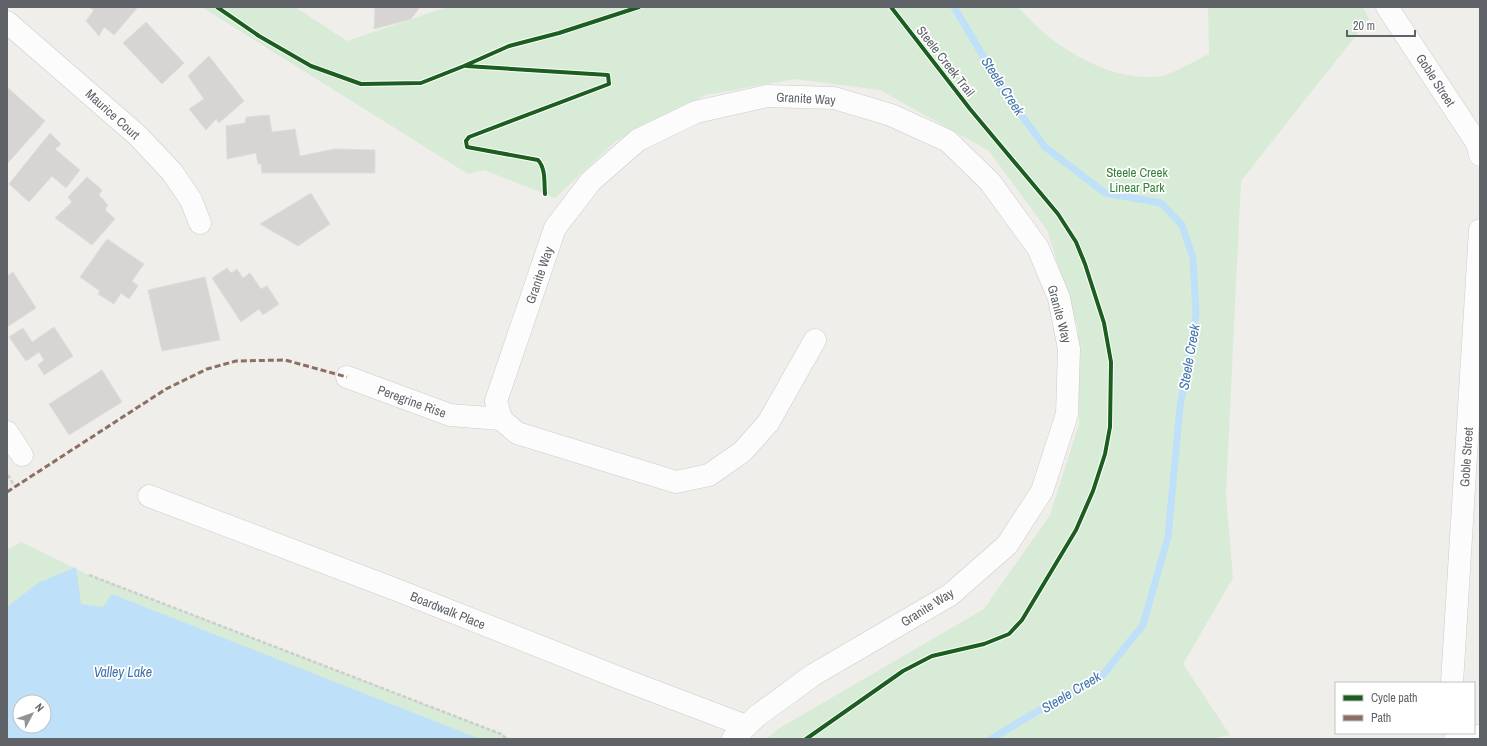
<svg xmlns="http://www.w3.org/2000/svg" width="1487" height="746" viewBox="0 0 1487 746" font-family="'Archivo Narrow',sans-serif">
<rect width="100%" height="100%" fill="#efeeea"/>
<!-- green -->
<path fill="#d8ebd6" fill-rule="evenodd" d="M202,7H295L347,41L447,7H1018C1026,15 1033,23 1042,31C1074,58 1118,82 1162,76C1172,74 1198,59 1209,54L1208,7H1363L1369,19L1241,181L1226,495L1233,578L1183,664L1230,735L1211,739H766L778,729L984,609L1050,515L1079,424L1078,328L1047,230L989,151L880,90L795,79L706,95L616,141L555,198L484,170L468,174Z
M21,542L89,575L501,734L509,739H7V550ZM20,702H44V726H20Z"/>
<!-- water -->
<path fill="#bfe0f9" fill-rule="evenodd" d="M76,567L81,604L103,607L112,594L480,739H7V607L38,583ZM20,702H44V726H20Z"/>
<g fill="none" stroke-linecap="round" stroke-linejoin="round">
<!-- stream -->
<path stroke="#bfe0f9" stroke-width="7" d="M954,7L1005,93L1045,147L1105,193L1161,203L1182,225L1193,258L1196,314L1180,407L1168,537L1143,625L1102,676L1031,715L991,739"/>
</g>
<!-- building -->
<path fill="#d6d5d3" stroke="#deddd9" d="M89,7H138L114,35L104,27L99,36L86,21L94,10Z
M375,7H420L411,19L374,29Z
M146,22L184,63L162,84L123,43Z
M209,56L244,101L219,123L216,119L206,130L189,109L204,99L188,76Z
M7,87L45,121L7,164Z
M269,115L272,132L295,129L300,156L335,149L375,150V173H262L261,164H258L256,153L227,159L226,126L245,123L246,117Z
M50,133L61,144L55,149L80,170L66,188L52,176L29,202L9,184Z
M87,177L102,190L99,195L108,205L105,210L115,219L92,245L55,218L72,202L68,197Z
M311,193L330,224L298,246L260,224Z
M107,239L144,264L132,281L138,286L129,299L121,293L114,304L98,294L100,291L80,277Z
M227,268L231,273L237,269L243,278L250,273L261,289L267,286L279,304L263,315L259,309L241,322L212,278Z
M13,272L36,308L7,327V276Z
M205,277L220,340L162,351L148,290Z
M54,327L73,356L44,375L38,365L44,360L39,352L26,361L9,337L23,328L32,342Z
M102,370L122,402L69,435L49,404Z"/>
<g fill="none" stroke-linecap="round" stroke-linejoin="round">
<!-- minor casing -->
<g stroke="#cbcccc" stroke-width="23">
<path id="minor" d="M1387,7L1477,143L1480,155
M7,22L137,135L172,172L191,200L200,223
M347,377L450,415L501,419
M7,432L22,455
M149,496L397,590L622,679L746,726
M1452,683L1480,230
M733,739L757,716L813,675L950,595L1007,545L1042,491L1067,414L1069,349L1059,298L1038,248L990,182L948,141L891,115L834,98L767,96L696,112L638,140L591,181L555,228L496,401L501,419L517,433L676,482L709,475L742,452L768,423L815,340
M1455,739L1480,736"/>
</g>
<!-- path -->
<path stroke="#cacfcc" stroke-width="2.5" stroke-dasharray="4 2" stroke-linecap="butt" d="M1114,7H1116
M8,475L15,487
M89,575L501,734L507,739"/>
<!-- minor -->
<use href="#minor" stroke="#fdfcfc" stroke-width="22"/>
<!-- quiet -->
<path stroke="#8d6e63" stroke-width="3" stroke-dasharray="6 3" stroke-linecap="butt" d="M7,492L166,389L207,369L236,361L285,360L347,377"/>
<!-- cycleway casing -->
<g stroke="#fff" stroke-width="6">
<path id="cycleway" d="M217,7L259,36L311,66L361,84L421,83L464,66L509,46L559,33L639,7
M466,66L608,75L609,84L469,137L466,141L467,147L538,160C546,169 544,183 545,194
M806,739L903,671L932,656L984,644L1009,634L1022,620L1076,530L1093,491L1105,454L1110,427L1111,362L1104,323L1085,264L1076,242L1058,214L970,109L891,7"/>
</g>
<!-- cycleway -->
<use href="#cycleway" stroke="#1b5e20" stroke-width="4"/>
</g>
<g text-anchor="middle" stroke-width="3.5" stroke-linejoin="round" paint-order="stroke">
<!-- street labels -->
<g font-size="13" fill="#5f6368" stroke="#fff">
<text transform="translate(946 61) rotate(52)" y="5">Steele Creek Trail</text>
<text transform="translate(1436 80) rotate(57)" y="5">Goble Street</text>
<text transform="translate(806 98) rotate(3)" y="5">Granite Way</text>
<text transform="translate(113 114) rotate(42)" y="5">Maurice Court</text>
<text transform="translate(539 275) rotate(-71)" y="5">Granite Way</text>
<text transform="translate(1060 314) rotate(75)" y="5">Granite Way</text>
<text transform="translate(412 401) rotate(20)" y="5">Peregrine Rise</text>
<text transform="translate(1466 457) rotate(-86)" y="5">Goble Street</text>
<text transform="translate(927 607) rotate(-32)" y="5">Granite Way</text>
<text transform="translate(448 610) rotate(22)" y="5">Boardwalk Place</text>
</g>
<!-- park labels -->
<g font-size="13" fill="#348238" stroke="#fff">
<text x="1137" y="177">Steele Creek<tspan x="1137" dy="15">Linear Park</tspan></text>
</g>
<!-- water labels -->
<g font-size="14" font-style="italic" fill="#4174aa" stroke="#fff">
<text transform="translate(1003 86) rotate(57)" y="5">Steele Creek</text>
<text transform="translate(1189 357) rotate(-80)" y="5">Steele Creek</text>
<text x="123" y="677">Valley Lake</text>
<text transform="translate(1071 692) rotate(-31)" y="5">Steele Creek</text>
</g>
</g>
<!-- border -->
<rect width="1487" height="746" fill="none" stroke="#5f6368" stroke-width="16"/>
<!-- legend -->
<rect x="1335" y="682" width="140" height="52" fill="#ffffff" stroke="#bfc1c3"/>
<rect x="1343" y="695" width="20" height="6" fill="#1b5e20" stroke="#bfc1c3"/>
<text x="1371" y="702" font-size="12" fill="#5f6368">Cycle path</text>
<rect x="1343" y="715" width="20" height="6" fill="#8d6e63" stroke="#bfc1c3"/>
<text x="1371" y="722" font-size="12" fill="#5f6368">Path</text>
<!-- north arrow -->
<g transform="translate(32 714) rotate(49)"><circle r="19" fill="#ffffff" stroke="#bfc1c3"/>
<path d="M0-3L7 15L0 10L-7 15Z" fill="#919496"/>
<text y="-6" font-size="11" font-weight="bold" text-anchor="middle" fill="#5f6368">N</text>
</g>
<!-- scale -->
<path d="M1347 30v6h68v-6" fill="none" stroke="#5f6368" stroke-width="2"/>
<text x="1353" y="30" font-size="12" fill="#5f6368" stroke="#ffffff" stroke-width="3" paint-order="stroke">20 m</text>
</svg>
